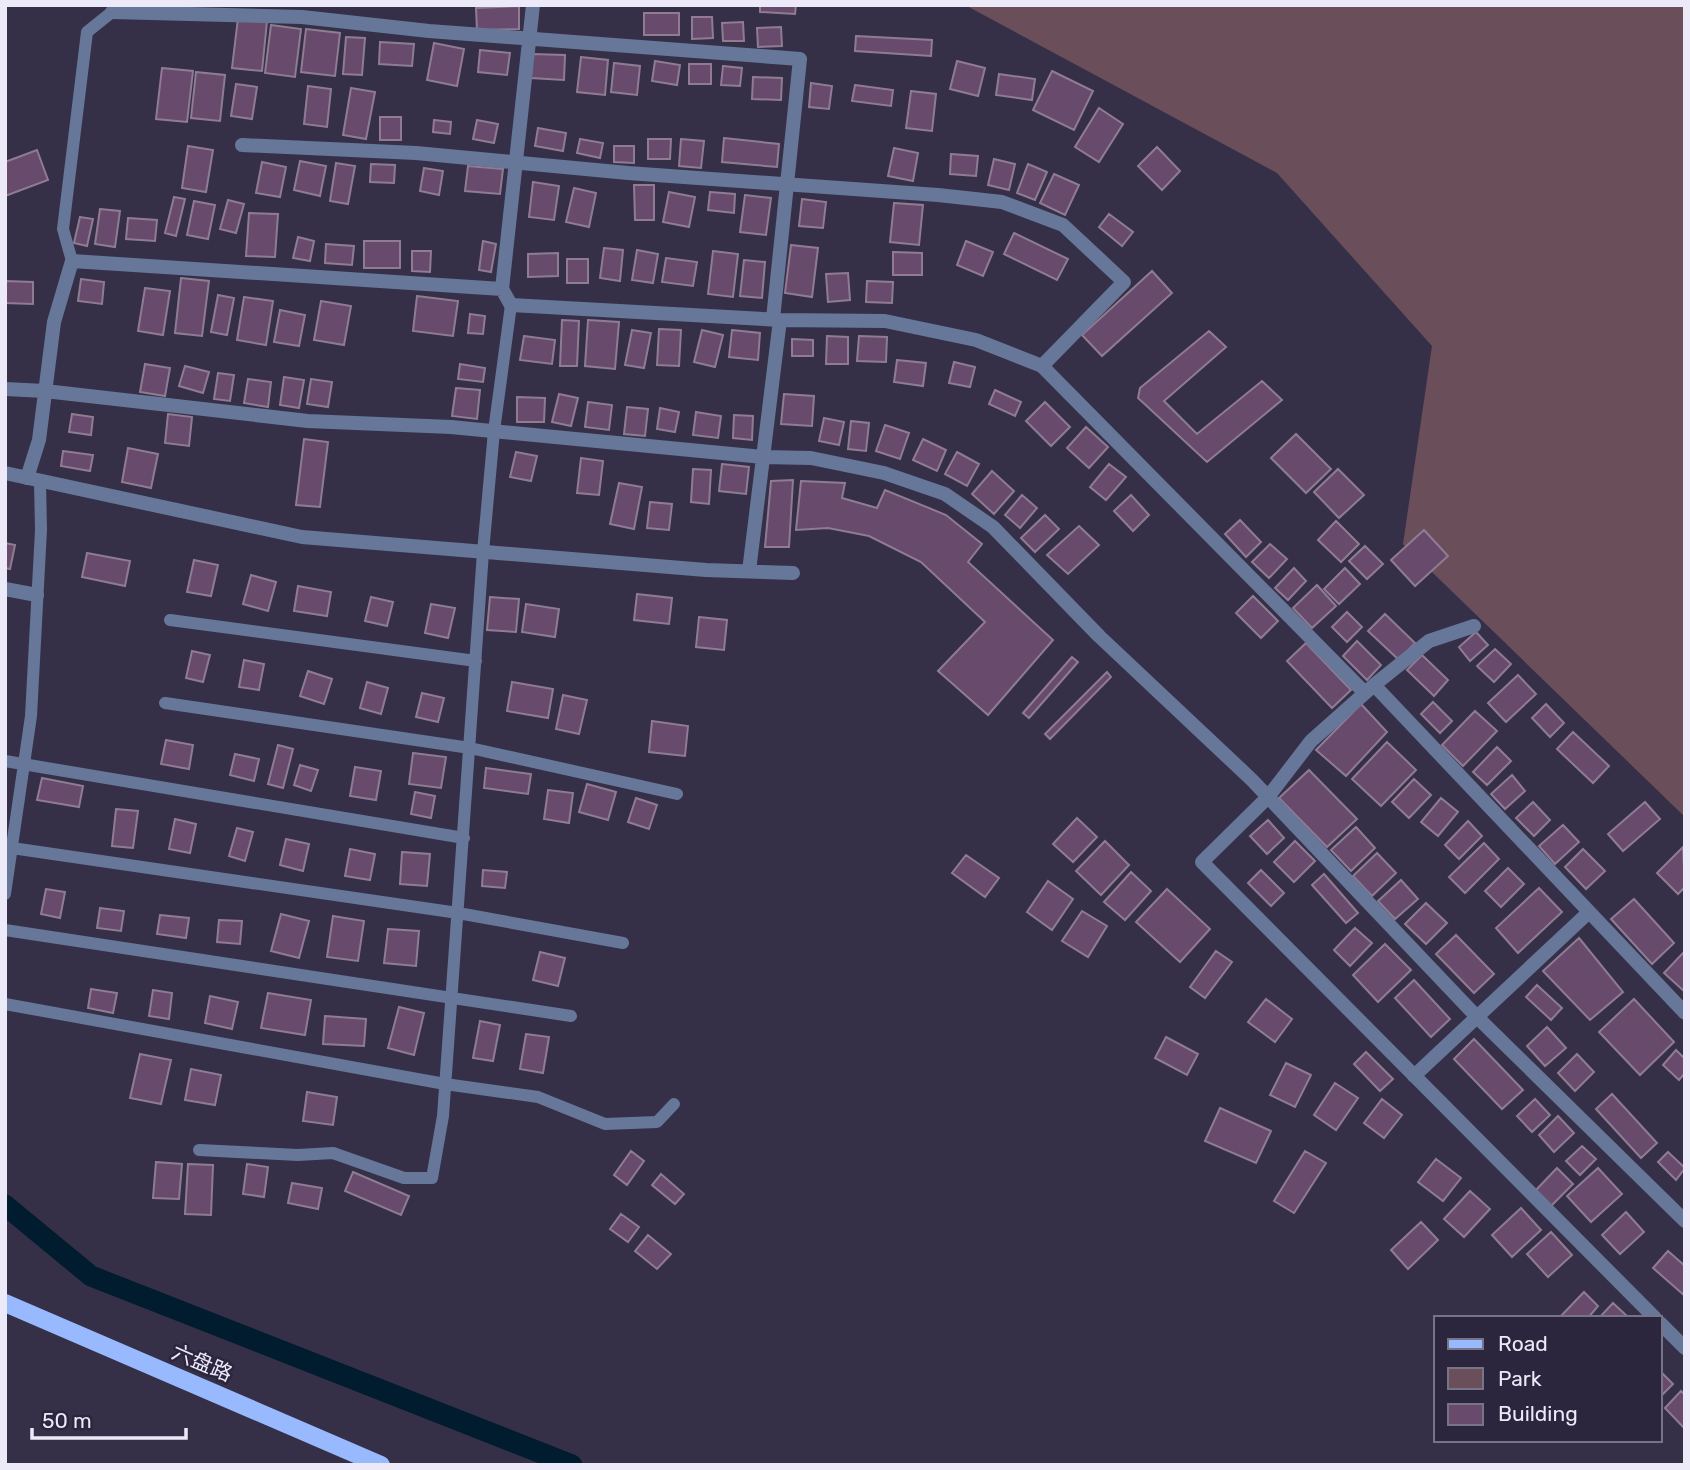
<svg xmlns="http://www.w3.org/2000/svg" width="1690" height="1470" viewBox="0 0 1690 1470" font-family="Rubik,'Noto Sans SC',sans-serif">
<rect width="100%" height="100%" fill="#353048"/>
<!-- green -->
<path fill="#6a4f5b" d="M965,5H1685V817L1403,544L1432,346L1277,173Z"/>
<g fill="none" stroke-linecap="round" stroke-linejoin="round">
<!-- canal -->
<path stroke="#001c2e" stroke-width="21" d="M5,1205L91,1276L572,1465"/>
</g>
<!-- building -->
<path fill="#674a6c" stroke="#8f7c93" stroke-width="2" d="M760,5H796L795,14L760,12Z
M519,6V29L477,30L476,8Z
M644,13H679V35H644Z
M692,17H712L713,38L692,39Z
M238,18L267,21L262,71L232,68Z
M743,22L744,41H723L722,23Z
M271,25L301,29L295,77L265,73Z
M781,27L782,46L758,47L757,28Z
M306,29L340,33L335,76L301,72Z
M856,36L932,40L931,56L855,51Z
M346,37L365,38L362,75L343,74Z
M380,42L414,44L412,66L379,64Z
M434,43L464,49L457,86L427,80Z
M480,50L510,53L507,75L478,72Z
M532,54L565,55L564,80L531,78Z
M581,57L608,60L605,95L577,92Z
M655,61L680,65L677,85L652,81Z
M957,61L985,68L978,96L950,89Z
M614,63L640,66L637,95L611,92Z
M689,64H711V84H689Z
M723,66L742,68L740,86L721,85Z
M162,68L193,71L187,122L156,119Z
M1052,71L1093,91L1074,130L1033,110Z
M196,72L225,75L220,121L191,118Z
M999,74L1035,79L1032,100L996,95Z
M753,77L782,78L781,100L752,99Z
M811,83L832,86L829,109L809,107Z
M236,84L257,87L252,119L231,116Z
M855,85L893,90L891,106L852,101Z
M308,86L331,89L327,127L304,124Z
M351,88L375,92L366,139L343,135Z
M911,91L936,94L932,131L906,128Z
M1099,108L1123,124L1099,162L1075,147Z
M380,117H401V140H380Z
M434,120L451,122L450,134L433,132Z
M477,120L498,124L494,143L473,139Z
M538,128L566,133L563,151L535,146Z
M724,138L779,144L777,167L722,162Z
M580,139L603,143L600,158L577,153Z
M648,139H671L670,159H648Z
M681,139L704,141L701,168L679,166Z
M188,146L213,150L206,192L182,188Z
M614,146H634V163L614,162Z
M1157,147L1180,171L1162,190L1138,166Z
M894,148L918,153L913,181L888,176Z
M37,150L48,180L5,196V162Z
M951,154L978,156L976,176L950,174Z
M994,159L1015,164L1009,190L988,185Z
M300,161L326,166L320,196L294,190Z
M262,162L286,167L280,197L256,193Z
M336,163L355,166L348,204L330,201Z
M371,164L395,165L394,183L370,182Z
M1028,164L1047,172L1035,200L1017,193Z
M468,166L503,169L500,194L465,191Z
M424,168L443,171L439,195L420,191Z
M1054,174L1079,185L1065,215L1040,203Z
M533,182L559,186L554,220L529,217Z
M634,185H654V220H635Z
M574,188L596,193L589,227L566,222Z
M669,192L695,197L689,227L663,222Z
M710,192L735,194L734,213L708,210Z
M745,195L771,198L766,235L740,232Z
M174,197L185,199L176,236L165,233Z
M802,199L826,202L823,228L799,226Z
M228,200L244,204L236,233L220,229Z
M194,201L215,205L208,239L187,235Z
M894,203L923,205L919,245L890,242Z
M100,209L120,211L115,247L95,244Z
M249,213L278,214L275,257L246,256Z
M1109,214L1133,232L1122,246L1099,227Z
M80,217L93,219L87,246L74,243Z
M128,218L157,220L155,241L126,239Z
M1014,233L1068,259L1057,280L1004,254Z
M298,237L314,241L310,261L293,258Z
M364,241H400V268H364Z
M483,241L496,244L491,272L479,270Z
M966,241L993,252L983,276L957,265Z
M326,244L354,246L352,265L325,263Z
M791,245L818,248L812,297L785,293Z
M604,248L623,250L620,281L600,278Z
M637,250L658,254L653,283L632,280Z
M412,251H431L430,272L412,271Z
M713,251L738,254L733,297L708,294Z
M893,252L922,253V275H893Z
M558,253V276L528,277V254Z
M666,258L697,262L693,286L662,282Z
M567,259H588V283H567Z
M744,260L765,262L762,298L740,296Z
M1152,271L1172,293L1102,356L1082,335Z
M848,273L850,300L828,302L826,274Z
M181,278L209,281L202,336L175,333Z
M81,279L104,282L102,304L78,301Z
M5,281L33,282V304L5,303Z
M867,281L893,282L892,303L866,302Z
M145,288L170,291L163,335L138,331Z
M218,295L234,298L227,335L211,332Z
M417,296L458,301L453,336L413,331Z
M244,297L273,301L266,345L237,340Z
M321,301L351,306L344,345L314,340Z
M280,310L305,315L299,346L274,342Z
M470,314L485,316L483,334L468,333Z
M562,320L579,321L577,366H560Z
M588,320L619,322L615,369L585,366Z
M659,329L681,330L679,366L657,365Z
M632,330L651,333L644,368L625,365Z
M702,330L723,335L715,367L694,362Z
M732,330L760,333L758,360L729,357Z
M1209,331L1226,347L1164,401L1197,434L1262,381L1282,400L1207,462L1138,398L1140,388Z
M524,336L555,340L552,364L520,360Z
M827,336L848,337V364H826Z
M859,336L887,337L886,362L857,361Z
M792,339L813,340V356H792Z
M897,360L926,363L923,386L894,382Z
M954,362L975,367L970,387L949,383Z
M145,364L170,368L165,396L140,392Z
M460,364L485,368L483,382L458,379Z
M185,366L209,372L203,393L179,386Z
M218,373L234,375L230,401L214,399Z
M284,377L304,380L299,408L280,405Z
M248,379L271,382L268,407L244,403Z
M311,379L332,382L328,407L307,404Z
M456,388L480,390L477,419L452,416Z
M995,390L1021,402L1015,416L989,404Z
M559,394L578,398L571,426L552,422Z
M784,394L814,396L812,426L781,424Z
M517,397L545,398L544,422H517Z
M588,402L612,405L609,430L585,427Z
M1045,402L1070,427L1051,446L1026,421Z
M627,407L648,409L645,436L624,434Z
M660,408L679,412L675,432L657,429Z
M696,412L721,416L718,438L693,435Z
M72,414L93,417L91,435L69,432Z
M168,414L192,417L189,446L165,443Z
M734,415L753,416L752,440L733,438Z
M824,418L844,422L839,445L819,441Z
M851,421L869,423L866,451L848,449Z
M885,425L909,433L900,459L876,451Z
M1086,427L1108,447L1089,468L1067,448Z
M1296,434L1331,469L1306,493L1271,458Z
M304,439L328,442L320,507L296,505Z
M923,439L946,450L937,471L913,460Z
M128,448L158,454L151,488L122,482Z
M63,451L93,455L90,471L61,466Z
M516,452L537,456L531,481L510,477Z
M957,452L979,464L967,486L945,474Z
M581,458L603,461L599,495L577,493Z
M722,464L749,467L746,494L719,491Z
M1109,464L1126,477L1106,500L1090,487Z
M693,469L711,470L709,504L691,502Z
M1338,469L1364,495L1339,518L1314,492Z
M992,471L1014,491L994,514L972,494Z
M793,480L789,547H765L771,481Z
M801,481L845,483L842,498L877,508L885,490L946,515L982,544L968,562L1053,640L988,715L938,671L985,622L921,562L869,536L828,528L796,530Z
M619,483L642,487L634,529L610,524Z
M1022,495L1037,508L1020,528L1005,515Z
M1131,495L1149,515L1133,531L1114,511Z
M650,502L672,504L669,530L647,528Z
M1045,515L1059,529L1035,552L1021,538Z
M1240,520L1261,542L1246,557L1225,534Z
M1336,521L1359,544L1341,562L1318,540Z
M1079,526L1099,545L1068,574L1047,555Z
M1424,530L1448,556L1415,586L1391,560Z
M5,543L15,545L10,569L5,568Z
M1270,544L1287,559L1269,578L1252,562Z
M1365,546L1383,564L1367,579L1349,561Z
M87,553L130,561L125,586L82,577Z
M194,560L218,565L211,596L187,592Z
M1294,568L1306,581L1288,600L1275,588Z
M1345,568L1360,584L1339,604L1324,589Z
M251,575L276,582L268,611L243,604Z
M1317,585L1336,606L1312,628L1293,608Z
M298,586L331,592L327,616L294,611Z
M637,594L672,598L669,624L634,620Z
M1253,596L1278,621L1261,638L1236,613Z
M371,597L393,602L387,626L365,621Z
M490,597L519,599L516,632L487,630Z
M431,604L455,608L448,638L425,633Z
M526,604L559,609L555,637L522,632Z
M1347,612L1362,627L1347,642L1332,627Z
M1385,614L1415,643L1399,660L1368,631Z
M699,617L727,620L724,650L696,647Z
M1476,632L1488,645L1470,661L1459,647Z
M1357,641L1381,665L1367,680L1343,656Z
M1306,643L1351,690L1332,708L1287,661Z
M1495,649L1511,664L1494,682L1477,666Z
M192,651L210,655L203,682L186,678Z
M1422,655L1448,680L1434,696L1407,670Z
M1072,657L1078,662L1029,718L1023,713Z
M244,660L264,664L259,690L239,687Z
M308,671L332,679L324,704L300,696Z
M1107,672L1111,677L1050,739L1045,734Z
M1518,675L1536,694L1506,722L1488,703Z
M367,682L388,688L381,714L360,708Z
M512,682L553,689L548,718L507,711Z
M422,693L444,698L438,722L416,717Z
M563,695L587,700L579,734L556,729Z
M1433,702L1452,721L1440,733L1421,714Z
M1361,704L1387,732L1346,776L1316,750Z
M1546,704L1564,723L1550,737L1532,718Z
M1475,711L1497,731L1463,766L1442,745Z
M652,721L688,726L685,756L649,752Z
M1573,732L1609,766L1593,783L1557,749Z
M166,740L193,745L189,769L161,764Z
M1387,742L1416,770L1381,806L1352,779Z
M278,745L293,749L283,788L268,784Z
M1497,747L1511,761L1487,785L1473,772Z
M413,753L446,757L441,788L409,784Z
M235,754L259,759L254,781L230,775Z
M300,765L318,770L311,791L294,785Z
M355,767L381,771L376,800L350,796Z
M486,768L531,774L528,794L484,788Z
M1309,770L1357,819L1327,847L1279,798Z
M1512,775L1525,791L1505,809L1491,794Z
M42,778L83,786L79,807L37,800Z
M1414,779L1431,795L1409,818L1392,802Z
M587,784L616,792L608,820L579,812Z
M548,790L573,793L569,823L544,819Z
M415,792L435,796L431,818L411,814Z
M636,798L657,805L649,829L628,822Z
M1441,798L1458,812L1438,836L1421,822Z
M1533,802L1550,820L1534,836L1516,818Z
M1645,802L1660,819L1623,851L1608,834Z
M116,809L138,811L133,848L112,846Z
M1077,818L1097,837L1073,862L1053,844Z
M175,819L196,824L190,853L169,849Z
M1268,820L1284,838L1267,854L1250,836Z
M1468,821L1482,836L1459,859L1445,845Z
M1563,825L1579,842L1555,864L1539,846Z
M1356,827L1375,848L1351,871L1331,850Z
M237,828L253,832L245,861L229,856Z
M286,839L309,844L303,871L280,865Z
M1105,841L1129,865L1101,895L1076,871Z
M1295,841L1315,861L1294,882L1274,862Z
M1484,843L1499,859L1465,893L1449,877Z
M1683,847L1685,887L1678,894L1657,873Z
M350,849L375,854L370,880L345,876Z
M1583,849L1605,871L1586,889L1565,867Z
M402,852L430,854L427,886L400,884Z
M1377,853L1396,873L1372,896L1353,876Z
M966,855L999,878L985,897L952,873Z
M1508,868L1524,884L1501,907L1485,891Z
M483,870L507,872L505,888L482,886Z
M1261,870L1284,893L1271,906L1248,883Z
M1131,872L1151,891L1125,920L1104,902Z
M1324,874L1358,913L1346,923L1312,885Z
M1401,880L1418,899L1395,919L1378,901Z
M1048,881L1073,899L1052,930L1027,912Z
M1539,888L1562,912L1518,953L1496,928Z
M46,889L65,892L60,918L41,914Z
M1167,889L1210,929L1180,962L1136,922Z
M1634,899L1674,943L1652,964L1611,919Z
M1426,903L1447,923L1426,944L1405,924Z
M100,908L124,911L121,931L97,928Z
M1082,911L1107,926L1088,957L1062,941Z
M281,914L309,921L299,958L271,951Z
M160,915L189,918L186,938L157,934Z
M333,916L364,921L358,961L327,957Z
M219,920L242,921L240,944L217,942Z
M1355,928L1372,943L1350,966L1334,950Z
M388,929L419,931L416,966L384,963Z
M1456,935L1494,974L1474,993L1436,954Z
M1579,938L1623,992L1590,1020L1543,971Z
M1385,944L1411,970L1378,1002L1353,975Z
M1216,951L1232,962L1205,998L1190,987Z
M540,952L565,958L558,986L533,980Z
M1683,953L1685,954V992L1664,973Z
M1414,980L1450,1019L1431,1037L1395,998Z
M1537,985L1562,1008L1551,1020L1526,997Z
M91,989L117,993L113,1013L88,1008Z
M153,990L172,993L169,1019L149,1016Z
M268,993L311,1000L305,1035L261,1028Z
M210,996L238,1002L232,1029L205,1023Z
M1266,999L1292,1019L1275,1042L1248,1022Z
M1634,999L1674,1042L1640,1075L1599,1032Z
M399,1007L424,1013L414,1055L388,1048Z
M325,1016L366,1019L364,1046L323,1044Z
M480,1021L500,1025L493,1061L473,1058Z
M1547,1027L1566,1048L1545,1066L1527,1046Z
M526,1034L549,1037L543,1073L520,1069Z
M1166,1037L1198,1054L1187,1075L1155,1058Z
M1474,1039L1523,1090L1502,1109L1454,1059Z
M1676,1050L1685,1059V1073L1679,1080L1663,1065Z
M1366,1052L1393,1079L1380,1091L1354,1064Z
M140,1054L171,1060L161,1104L130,1098Z
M1577,1054L1594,1072L1575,1091L1558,1073Z
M1286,1063L1311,1075L1295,1107L1270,1095Z
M191,1069L221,1075L215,1105L185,1100Z
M1335,1083L1358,1098L1336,1130L1314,1115Z
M307,1092L337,1097L333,1125L303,1121Z
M1612,1094L1657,1143L1641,1158L1596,1109Z
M1382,1099L1402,1115L1384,1138L1364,1123Z
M1535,1099L1550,1115L1532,1132L1517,1116Z
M1220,1108L1271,1131L1256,1163L1205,1141Z
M1558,1116L1574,1133L1554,1152L1539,1135Z
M1582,1146L1596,1159L1580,1175L1566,1161Z
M631,1151L644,1161L627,1185L614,1175Z
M1305,1151L1326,1163L1294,1213L1274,1201Z
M1668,1152L1685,1168L1676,1180L1658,1162Z
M1436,1159L1461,1178L1443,1201L1418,1182Z
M156,1162L182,1164L179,1199L153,1198Z
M188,1164L213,1165L211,1215L185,1214Z
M247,1164L268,1167L264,1197L243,1194Z
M1557,1168L1573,1184L1550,1207L1534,1192Z
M1598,1168L1622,1194L1591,1222L1567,1196Z
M353,1172L409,1196L401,1215L345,1191Z
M661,1174L684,1194L675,1204L652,1185Z
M292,1183L322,1188L318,1209L288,1203Z
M1470,1191L1490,1209L1464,1237L1444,1219Z
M1521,1208L1541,1230L1512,1257L1492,1235Z
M1626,1212L1644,1232L1620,1254L1602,1235Z
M621,1214L639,1227L628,1242L610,1229Z
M1421,1222L1438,1240L1408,1269L1391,1250Z
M1551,1232L1572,1255L1548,1277L1527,1254Z
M648,1235L671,1254L657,1269L635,1251Z
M1668,1251L1685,1266V1296L1653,1268Z
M1584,1292L1598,1306L1588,1318H1559Z
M1613,1303L1629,1318H1599Z
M1660,1371L1673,1384L1660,1397Z
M1681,1391L1685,1395V1429L1665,1408Z"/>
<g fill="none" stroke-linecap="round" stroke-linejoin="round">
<!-- service -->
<path stroke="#677799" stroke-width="12" d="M72,261L63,229L87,32L112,12
M170,620L476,661
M165,703L470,748L677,794
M5,761L464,838
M5,847L458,913L623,943
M5,894L31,716L41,530L40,481
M5,930L571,1016
M5,1004L445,1084L538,1097L605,1124L657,1122L674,1104
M199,1150L298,1155L333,1153L404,1178H432L443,1116L483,552L494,431L511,305"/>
<!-- minor -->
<path stroke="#677799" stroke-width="14" d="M118,5L112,12L302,17L429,31L800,59L773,319
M242,145L416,153L628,173L938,195L1002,202L1063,225L1124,282L1042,366
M502,289L533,5
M5,389L45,391L308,421L451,427L763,457L811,458L884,473L945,494L993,527L1099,636L1252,780L1477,1017L1685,1221
M5,473L302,537L706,570L793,573
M27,478L39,440L54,322L72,261L502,289L511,305L780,320
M749,571L780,320L885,321L976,340L1042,366L1365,693
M5,589L37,595
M1474,626L1429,641L1374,685L1311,741L1268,797L1202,862L1655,1318
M1374,685L1685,1013
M1414,1076L1589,912
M1660,1323L1685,1348"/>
<!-- primary -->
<path stroke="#98b9fe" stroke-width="18" d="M5,1303L381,1465"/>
</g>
<g text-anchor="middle" stroke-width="5" stroke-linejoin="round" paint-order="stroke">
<!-- street labels -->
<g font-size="21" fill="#eceaf9" stroke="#2b263d">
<text transform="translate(202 1363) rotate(23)" y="7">六盘路</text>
</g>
</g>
<!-- border -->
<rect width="1690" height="1470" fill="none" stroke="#eceaf9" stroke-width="14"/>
<!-- legend -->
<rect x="1434" y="1316" width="228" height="126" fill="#2b263d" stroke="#787488" stroke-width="2"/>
<rect x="1448" y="1339" width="35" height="10" fill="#98b9fe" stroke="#787488" stroke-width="2"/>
<text x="1498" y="1351" font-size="21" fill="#eceaf9">Road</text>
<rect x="1448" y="1368" width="35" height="21" fill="#6a4f5b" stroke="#787488" stroke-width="2"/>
<text x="1498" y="1386" font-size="21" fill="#eceaf9">Park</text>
<rect x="1448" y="1404" width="35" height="21" fill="#674a6c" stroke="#787488" stroke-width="2"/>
<text x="1498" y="1421" font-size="21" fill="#eceaf9">Building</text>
<!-- scale -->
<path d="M32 1428v10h154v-10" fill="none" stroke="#eceaf9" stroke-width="3.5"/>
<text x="42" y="1428" font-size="21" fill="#eceaf9" stroke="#2b263d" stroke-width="5" paint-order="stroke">50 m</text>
</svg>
